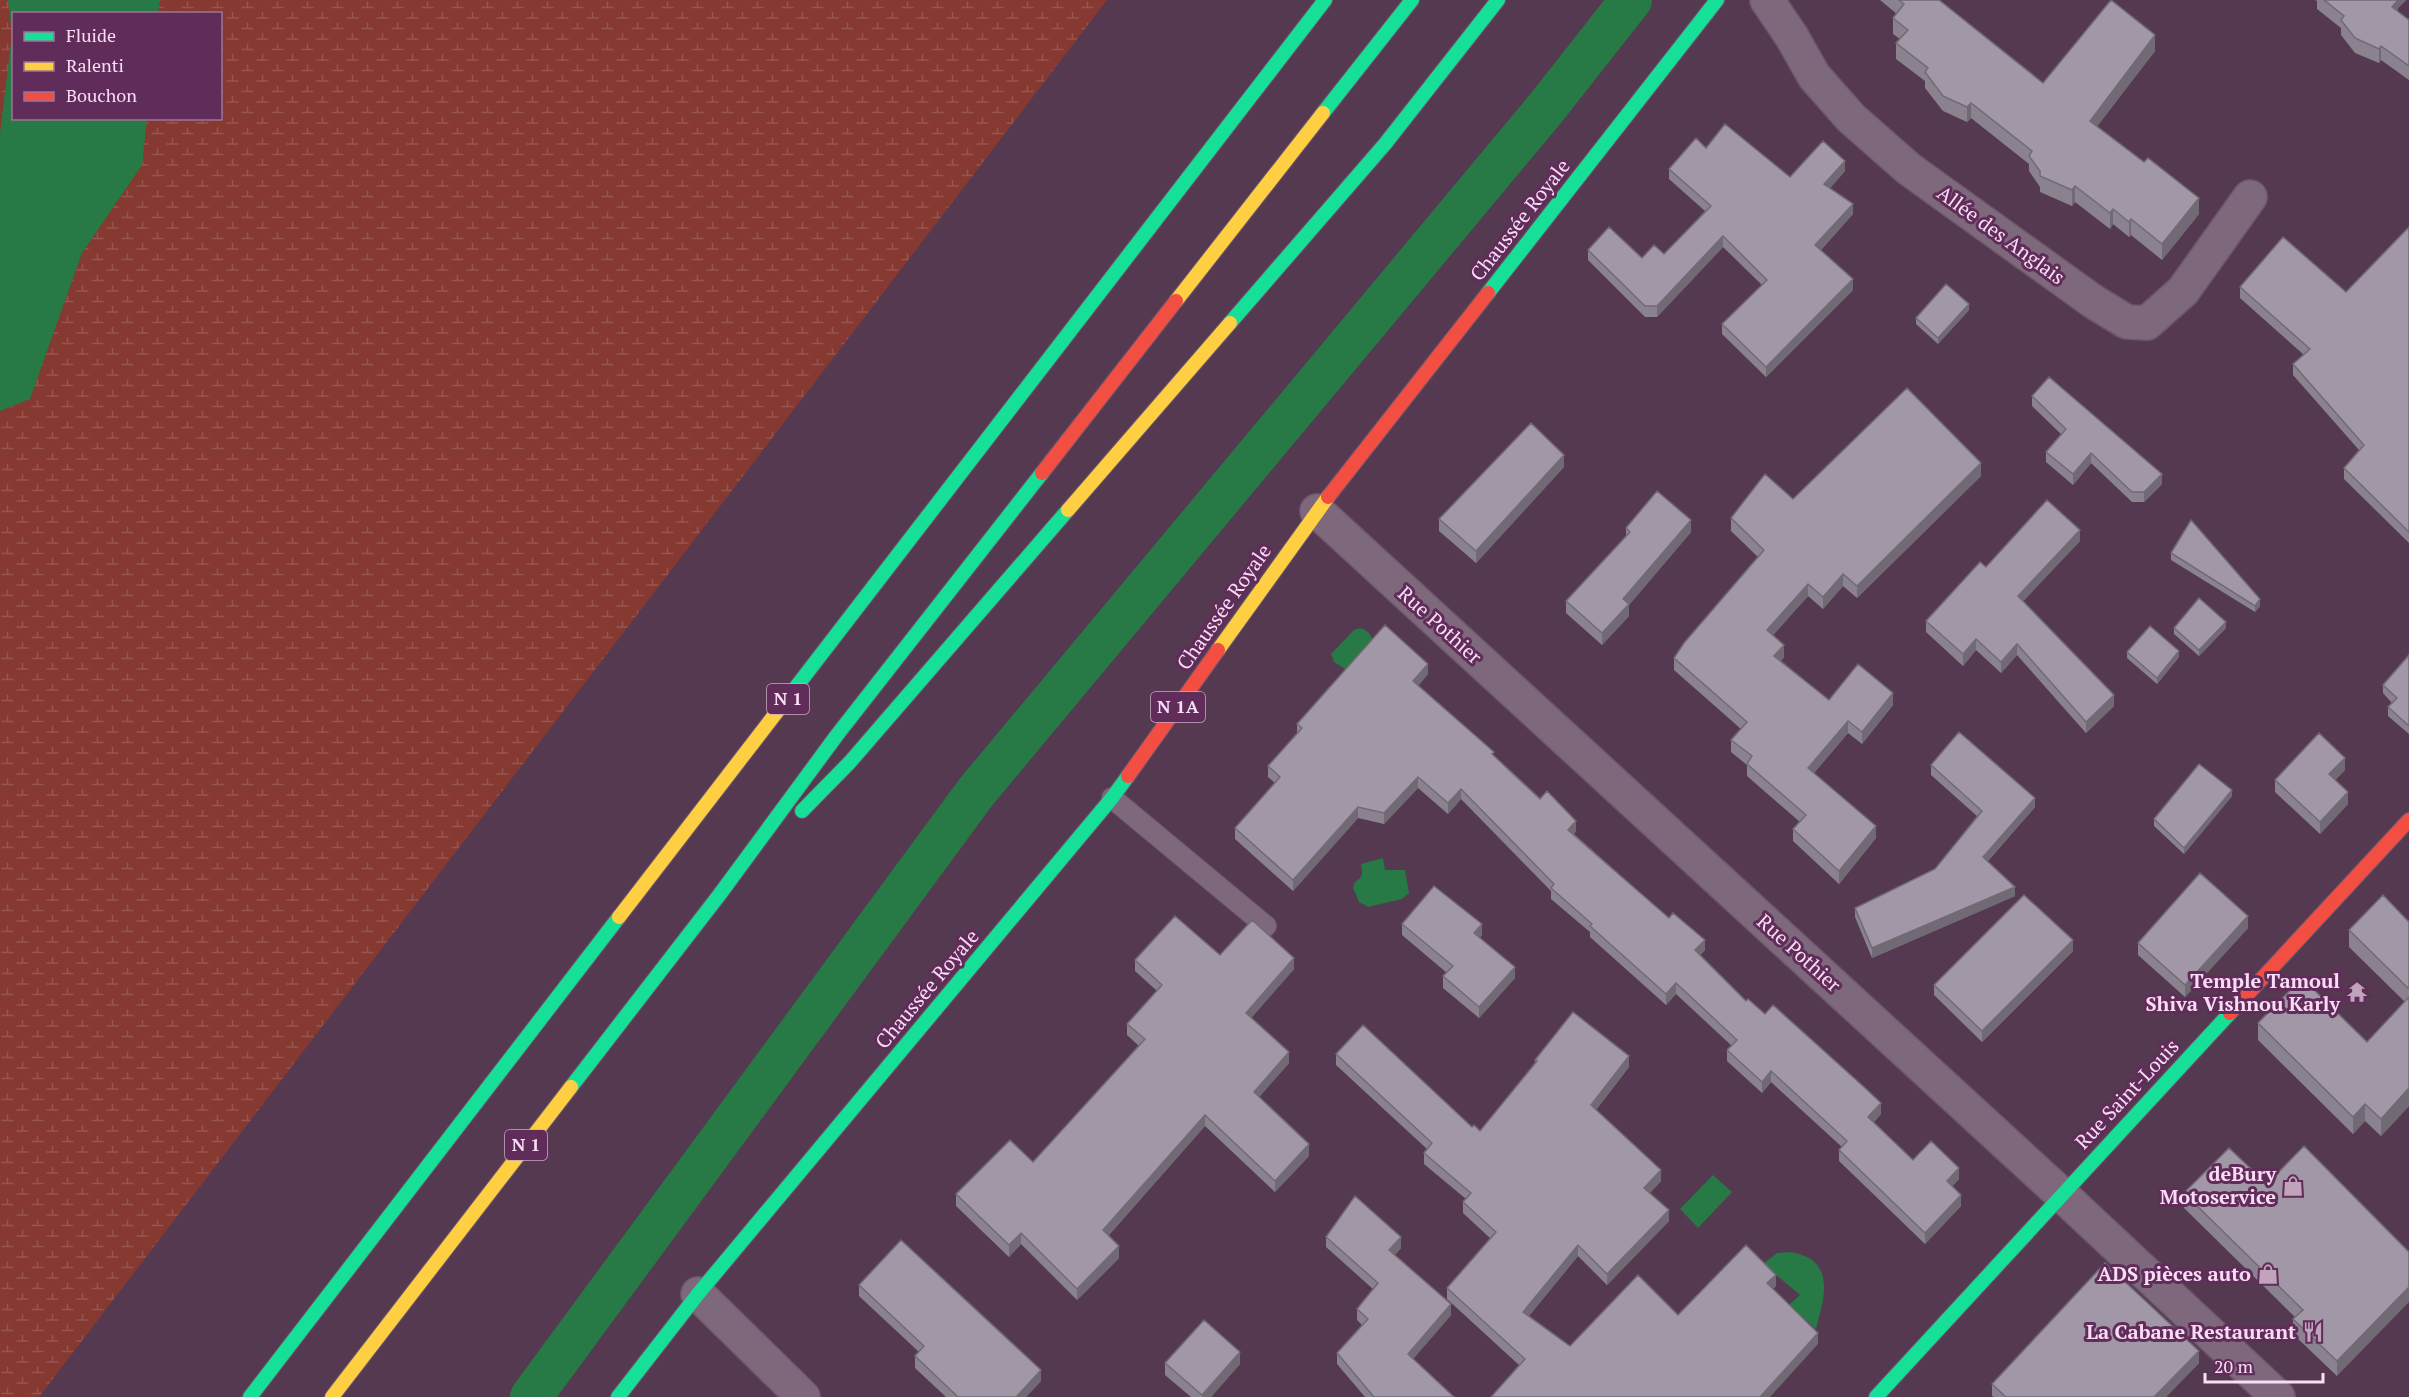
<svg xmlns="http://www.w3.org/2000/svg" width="2409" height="1397" viewBox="0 0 2409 1397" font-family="'PT Serif',serif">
<defs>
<pattern id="wetland-marsh" width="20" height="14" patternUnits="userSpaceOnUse" patternTransform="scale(1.5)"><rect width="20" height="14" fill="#853931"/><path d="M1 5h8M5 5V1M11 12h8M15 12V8" fill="none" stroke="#97554f"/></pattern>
</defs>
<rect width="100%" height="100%" fill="#543951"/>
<!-- wetland -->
<path fill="url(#wetland-marsh)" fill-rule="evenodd" d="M0,0H1107L39,1397H0ZM14,14H220V118H14Z"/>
<!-- water -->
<path fill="#277945" d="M8,0H160L158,13L14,14V118L147,119L142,165L82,253L30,399L0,411V133L12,34Z
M1360,628C1370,631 1372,636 1374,646L1350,672L1334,662L1331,654L1354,630Z
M1383,858L1385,870H1405L1409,893L1402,899L1368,907L1359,902L1353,888L1355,882C1363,877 1363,874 1361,864Z
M1713,1175L1732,1192L1698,1228L1680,1209Z
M1790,1252C1836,1259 1825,1296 1816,1329L1789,1305L1800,1295L1763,1264L1777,1253Z"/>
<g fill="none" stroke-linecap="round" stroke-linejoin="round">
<!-- canal -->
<path stroke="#277945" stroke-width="42" d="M531,1397L976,792L1546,108L1631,0"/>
<!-- lane casing -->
<g stroke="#6e566c" stroke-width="22">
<path id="lane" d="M1112,798L1266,926"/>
</g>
<!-- street casing -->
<g stroke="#6e566c" stroke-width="36">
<path id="street" d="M1767,0L1792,37L1814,76L1851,118L1909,169L2094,302L2127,322L2147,323L2183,291L2250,197
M1317,511L2061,1194L2278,1397
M698,1294L803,1397"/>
</g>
<!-- fast casing -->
<g stroke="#6e566c" stroke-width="16">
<path id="fast" d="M1323,113L1412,0
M1488,293L1717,0
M1230,323L1385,144L1498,0
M793,691L1325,0
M802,811L850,762L1068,510
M571,1087L720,894L837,735L1042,473
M250,1397L619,917
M618,1397L698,1294L1112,798L1128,776
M1876,1397L2230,1013"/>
</g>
<!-- slow casing -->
<g stroke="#6e566c" stroke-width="16">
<path id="slow" d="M1176,301L1323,113
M1068,510L1230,323
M1218,650L1328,497
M619,917L793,691
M332,1397L571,1087"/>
</g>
<!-- jam casing -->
<g stroke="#6e566c" stroke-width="16">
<path id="jam" d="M1042,473L1176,301
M1328,497L1488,293
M1128,776L1218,650
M2230,1013L2409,820"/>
</g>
<!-- lane -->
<use href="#lane" stroke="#7e697c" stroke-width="20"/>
<!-- street -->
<use href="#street" stroke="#7e697c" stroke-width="33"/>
<!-- fast -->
<use href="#fast" stroke="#16e098" stroke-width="14"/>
<!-- slow -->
<use href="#slow" stroke="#ffcf43" stroke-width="14"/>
<!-- jam -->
<use href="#jam" stroke="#f24e42" stroke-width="14"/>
</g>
<!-- wall -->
<path fill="#8b8290" d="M1880,0H1939L2043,83L2155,51L2097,126L2199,214L2162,260L2131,235L2129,237L2113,224L2110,229L2075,202L2072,206L2040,192V187L2029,171V164L1971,118L1967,122L1943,111L1925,88V81L1896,59V43L1900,39L1893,34V18L1897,14Z
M2315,0H2406L2398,8V12L2409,20V80L2381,60L2379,63L2355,53L2341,35V28L2317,9V1Z
M1706,148L1790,177L1845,171L1830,188L1853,214L1821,250L1853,290L1766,377L1722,334V324L1762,285L1723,247L1657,317H1645L1588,260V250L1642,258L1664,254L1705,211L1669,179V169Z
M2409,227V543L2344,479V468L2359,450L2293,375V364L2304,355L2240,298V287L2346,292Z
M1969,310L1938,344L1916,324V318Z
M2032,396L2162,484L2144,502H2132L2091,463L2073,485L2046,462V452L2061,434L2032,406Z
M1564,467L1476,563L1439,531V519Z
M1981,476L1857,598L1843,586L1823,609L1808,596L1773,635L1784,657L1781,661L1829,700L1893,705L1862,744L1848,733L1814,773L1876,838L1839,884L1793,841V829L1800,822L1747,776V765L1731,752V740L1741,729L1674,670V658L1758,557L1731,531V518L1793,499Z
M1626,528L1691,532L1629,605V616L1602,645L1566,613V601L1626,537Z
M2080,541L2023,601L2114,706L2086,733L2017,655L2001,673L1976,650L1963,666L1926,632V621L1986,567Z
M2171,553L2260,606L2255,612L2171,560Z
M2174,628H2226L2199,656L2174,634Z
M2127,652L2179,657L2157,684L2127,658Z
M2409,655V734L2388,716V707L2392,703L2383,693V685Z
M1428,674L1418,686L1576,831L1574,834L1705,950L1700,955L1746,1001L1765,1014L1881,1114L1874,1122L1913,1160L1959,1179L1952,1186L1961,1206L1925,1244L1839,1161V1150L1842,1147L1771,1082L1762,1093L1727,1061V1050L1732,1046L1676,994L1666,1005L1590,937V932L1551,899V891L1461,799L1448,814L1418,788L1384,824L1358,818L1293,891L1235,839V828L1275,783L1268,777V766L1297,734V724Z
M1931,765L2035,807L1988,861L2015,896L1872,958L1855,917V908L1935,869L1977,816L1931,775Z
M2345,770L2335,780L2348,804L2320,834L2275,792V780Z
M2232,796L2184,854L2154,826V819Z
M2409,922V1106L2381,1136L2365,1121L2353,1134L2258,1040V1023L2367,1042L2405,1002L2349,947V930Z
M1402,924L1482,935L1480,937L1515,978L1479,1018L1443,988V976L1447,973L1402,935Z
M2248,928L2185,997L2138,955V943Z
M2073,951L1982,1042L1934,995V985Z
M1220,955L1294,969L1251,1018L1289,1063L1259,1097L1309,1156L1275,1192L1205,1126L1109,1235L1119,1258L1077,1300L1021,1244L1009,1257L956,1206V1194L1033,1162L1139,1046L1127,1035V1024L1157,991L1135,971V960Z
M1336,1054L1480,1131L1535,1063V1060L1629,1067L1596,1110L1661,1181L1650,1193L1669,1221L1607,1285L1578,1256L1529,1316L1570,1346L1678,1315L1776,1286L1773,1289L1818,1344L1519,1365L1447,1299V1288L1491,1239L1463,1213V1202L1466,1199L1424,1164V1153L1427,1149L1336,1065Z
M2267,1184L2409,1252L2337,1376L2293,1334V1319L2295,1317L2184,1208V1193Z
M1326,1237L1401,1248L1395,1255L1451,1315L1413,1359L1454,1397H1365L1337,1364V1353L1362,1325L1357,1320V1309L1373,1289L1326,1247Z
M859,1285L1041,1381L1026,1397H946L915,1368V1356L919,1352L859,1296Z
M1165,1363L1240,1364L1211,1397H1191L1165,1375Z
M2199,1363L2166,1397H1994L1992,1396V1384Z"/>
<!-- shaded-wall -->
<path fill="#716a75" d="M2396,0H2406L2398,8V14L2392,7Z
M2155,35V51L2090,136V121Z
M2381,46V60L2379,63V49Z
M1971,103V118L1967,122V107Z
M1845,161V171L1824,195V184Z
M2075,186V202L2072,206V190Z
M2199,198V214L2162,260V244Z
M1853,204V214L1815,256V245Z
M2113,209V224L2110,229V213Z
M2131,219V235L2129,237V222Z
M1723,236V247L1657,317V306Z
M1853,279V290L1766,377V367Z
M1969,304V310L1938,344V338Z
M2091,453V463L2073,485V474Z
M1564,455V467L1476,563V551Z
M1981,463V476L1857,598V586Z
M2162,474V484L2144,502V492Z
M1691,520V532L1629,605V616L1602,645V633L1623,599Z
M2080,530V541L2018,607V596Z
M1843,574V586L1823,609V597Z
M1808,584V596L1767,642V630Z
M2260,599V606L2255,612V606Z
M2226,622V628L2199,656V650Z
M1976,639V650L1963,666V654Z
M2017,644V655L2001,673V662Z
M1784,645V657L1774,668V656Z
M2179,651V657L2157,684V678Z
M1428,664V674L1413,692V681Z
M1893,693V705L1862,744V732Z
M2114,695V706L2086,733V722Z
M1848,721V733L1808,780V768Z
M2345,758V770L2329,786V774Z
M1418,777V788L1384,824V813Z
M1461,789V799L1448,814V803Z
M2232,790V796L2184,854V848Z
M2348,792V804L2320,834V822Z
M2035,798V807L1983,866V857Z
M1358,807V818L1293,891V880Z
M1576,821V831L1568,840V830Z
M1876,826V838L1839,884V871Z
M2015,887V896L1872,958V948Z
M2248,916V928L2185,997V985Z
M1482,924V935L1474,944V933Z
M1705,940V950L1695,961V950Z
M2073,940V951L1982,1042V1031Z
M1294,958V969L1246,1024V1013Z
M1515,967V978L1479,1018V1007Z
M1676,983V994L1666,1005V994Z
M1289,1052V1063L1254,1103V1092Z
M1629,1056V1067L1591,1116V1105Z
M1771,1071V1082L1762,1093V1082Z
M2409,1088V1106L2381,1136V1119Z
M1881,1103V1114L1868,1128V1117Z
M2365,1104V1121L2353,1134V1117Z
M1205,1115V1126L1103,1241V1230Z
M1309,1144V1156L1275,1192V1181Z
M1959,1168V1179L1947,1192V1181Z
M1661,1170V1181L1644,1199V1188Z
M1961,1195V1206L1925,1244V1233Z
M1669,1210V1221L1607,1285V1274Z
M1021,1233V1244L1009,1257V1245Z
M1401,1237V1248L1389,1261V1250Z
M1578,1245V1256L1523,1323V1312Z
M1119,1246V1258L1077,1300V1289Z
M1776,1275V1286L1767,1294V1283Z
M2409,1287V1302L2337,1376V1361Z
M1451,1304V1315L1408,1365V1354Z
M1818,1333V1344L1770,1397H1760Z
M2199,1351V1363L2166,1397H2154Z
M1240,1352V1364L1211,1397H1202V1395Z
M1041,1370V1381L1026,1397H1016Z"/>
<!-- building -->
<path fill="#a297a7" stroke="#716a75" stroke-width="1.5" d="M1899,0H1939L2043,83L2111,0L2155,35L2090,121L2144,162L2148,158L2199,198L2162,244L2131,219L2129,222L2113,209L2110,213L2075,186L2072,190L2040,176V171L2029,156L2032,151L1971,103L1967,107L1943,96L1925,72L1928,68L1896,43L1908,30L1893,18L1904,4Z
M2324,0H2398L2392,7L2409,20V66L2381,46L2379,49L2355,38L2341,20L2344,16Z
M1725,124L1790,177L1823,141L1845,161L1824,184L1853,204L1815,245L1853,279L1766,367L1722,324L1767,280L1723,236L1657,306H1645L1588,250L1609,227L1642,258L1654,245L1664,254L1711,206L1669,169L1696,138L1706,148Z
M2409,227V532L2344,468L2364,445L2293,364L2310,349L2240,287L2283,237L2346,292Z
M1946,284L1969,304L1938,338L1916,318Z
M2049,377L2162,474L2144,492H2132L2091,453L2073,474L2046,452L2066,429L2032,396Z
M1907,388L1981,463L1857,586L1843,574L1823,597L1808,584L1767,630L1784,645L1774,656L1829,700L1858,664L1893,693L1862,732L1848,721L1808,768L1876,826L1839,871L1793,829L1806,815L1747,764L1752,756L1731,740L1747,722L1674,658L1684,643L1764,550L1731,518L1765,474L1793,499Z
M1531,423L1564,455L1476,551L1439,519Z
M1657,491L1691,520L1623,599L1629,604L1602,633L1566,601L1630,532L1626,528Z
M2047,500L2080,530L2018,596L2114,695L2086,722L2017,644L2001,662L1976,639L1963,654L1926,621L1980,562L1986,567Z
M2191,520L2260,599L2255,606L2171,553Z
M2199,598L2226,622L2199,650L2174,628Z
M1385,625L1428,664L1413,681L1494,752L1492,754L1540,799L1547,791L1576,821L1568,830L1600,858L1669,918L1673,913L1705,940L1695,950L1746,1001L1748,999L1765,1014L1773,1005L1864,1087L1881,1103L1868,1117L1913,1160L1931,1141L1959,1168L1947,1181L1961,1195L1925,1233L1839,1150L1847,1141L1771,1071L1762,1082L1727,1050L1737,1040L1676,983L1666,994L1590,926L1592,924L1551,888L1554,884L1461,789L1448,803L1418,777L1384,813L1358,807L1293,880L1235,828L1280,777L1268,766L1302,728L1297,724Z
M2150,626L2179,651L2157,678L2127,652Z
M2409,655V726L2388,707L2397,698L2383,685Z
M1959,732L2035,798L1983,857L2015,887L1872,948L1855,908L1935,869L1982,811L1931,765Z
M2319,733L2345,758L2329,774L2348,792L2320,822L2275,780Z
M2199,764L2232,790L2184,848L2154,819Z
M2200,873L2248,916L2185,985L2138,943Z
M1434,886L1482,924L1474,933L1515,967L1479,1007L1443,976L1453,966L1402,924Z
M2024,895L2073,940L1982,1031L1934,985Z
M2383,895L2409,922V989L2349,930Z
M1175,916L1220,955L1252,920L1294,958L1246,1013L1289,1052L1254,1092L1309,1144L1275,1181L1205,1115L1103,1230L1119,1246L1077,1289L1021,1233L1009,1245L956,1194L1010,1140L1033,1162L1145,1039L1127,1024L1162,985L1135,960Z
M2302,978L2367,1042L2409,997V1088L2381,1119L2365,1104L2353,1117L2258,1023Z
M1573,1012L1629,1056L1591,1105L1661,1170L1644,1188L1669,1210L1607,1274L1578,1245L1523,1312L1570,1346L1638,1275L1678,1315L1746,1245L1776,1275L1767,1283L1818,1333L1760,1397H1491L1525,1359L1447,1288L1496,1232L1463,1202L1471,1193L1424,1153L1432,1143L1336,1054L1363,1025L1472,1127L1474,1125L1480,1131L1537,1061L1535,1060Z
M2304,1146L2409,1252V1287L2337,1361L2293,1319L2303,1310L2184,1193L2229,1148L2267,1184Z
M1355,1196L1401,1237L1389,1250L1451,1304L1408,1354L1454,1397H1374L1337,1353L1368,1319L1357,1309L1378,1283L1326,1237Z
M901,1240L1041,1370L1016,1397H958L915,1356L924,1346L859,1285Z
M2105,1263L2199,1351L2154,1397H2006L1992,1384Z
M1204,1320L1240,1352L1202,1395L1165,1363Z"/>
<!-- icons -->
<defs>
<g id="temple-bare" transform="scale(1.62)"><path d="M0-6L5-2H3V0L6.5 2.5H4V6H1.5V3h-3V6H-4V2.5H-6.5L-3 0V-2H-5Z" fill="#c1a3bc" stroke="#602d5a" stroke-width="2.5" paint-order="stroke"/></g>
<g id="shop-bare" transform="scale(1.62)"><path d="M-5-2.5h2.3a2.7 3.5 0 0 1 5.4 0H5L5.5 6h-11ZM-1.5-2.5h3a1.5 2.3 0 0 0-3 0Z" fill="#c1a3bc" stroke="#602d5a" stroke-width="2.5" paint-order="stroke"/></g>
<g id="restaurant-bare" transform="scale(1.62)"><path d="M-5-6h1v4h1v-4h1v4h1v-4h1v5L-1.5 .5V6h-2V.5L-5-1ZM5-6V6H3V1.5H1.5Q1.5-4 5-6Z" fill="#c1a3bc" stroke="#602d5a" stroke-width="2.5" paint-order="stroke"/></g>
</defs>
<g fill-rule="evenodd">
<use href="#temple-bare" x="2357" y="992"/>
<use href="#shop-bare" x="2293" y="1186"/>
<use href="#shop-bare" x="2268" y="1274"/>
<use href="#restaurant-bare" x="2313" y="1332"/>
</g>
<g text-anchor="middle" stroke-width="6" stroke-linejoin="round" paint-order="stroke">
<!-- shield labels -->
<g fill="#602d5a" stroke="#cca8c7" stroke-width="1.5">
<rect x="767" y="684" width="42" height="30" rx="4.5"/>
<rect x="1151" y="692" width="54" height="30" rx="4.5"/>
<rect x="505" y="1130" width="42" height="30" rx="4.5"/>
</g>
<g font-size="18" font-weight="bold" fill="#fbdcf6">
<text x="788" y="705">N 1</text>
<text x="1178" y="713">N 1A</text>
<text x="526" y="1151">N 1</text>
</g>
<!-- street labels -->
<g font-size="20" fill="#fbdcf6" stroke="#602d5a">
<text transform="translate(1520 220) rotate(-52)" y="7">Chaussée Royale</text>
<text transform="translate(2001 235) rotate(36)" y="7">Allée des Anglais</text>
<text transform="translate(1224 607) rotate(-55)" y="7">Chaussée Royale</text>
<text transform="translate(1440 625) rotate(42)" y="7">Rue Pothier</text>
<text transform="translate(1799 953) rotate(42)" y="7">Rue Pothier</text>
<text transform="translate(927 989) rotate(-50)" y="7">Chaussée Royale</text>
<text transform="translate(2127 1094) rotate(-47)" y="7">Rue Saint-Louis</text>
</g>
<!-- poi labels -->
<g font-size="20" font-weight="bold" fill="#fbdcf6" stroke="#602d5a" text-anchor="end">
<text x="2340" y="988">Temple Tamoul<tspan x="2340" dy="23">Shiva Vishnou Karly</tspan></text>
<text x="2276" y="1181">deBury<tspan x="2276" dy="23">Motoservice</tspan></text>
<text x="2251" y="1281">ADS pièces auto</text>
<text x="2296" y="1339">La Cabane Restaurant</text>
</g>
</g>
<!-- legend -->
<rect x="12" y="12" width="210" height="108" fill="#602d5a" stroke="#9e7398" stroke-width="1.5"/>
<rect x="24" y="32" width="30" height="9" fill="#16e098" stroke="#9e7398" stroke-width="1.5"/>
<text x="66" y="42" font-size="18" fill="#fbdcf6">Fluide</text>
<rect x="24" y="62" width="30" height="9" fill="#ffcf43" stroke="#9e7398" stroke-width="1.5"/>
<text x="66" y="72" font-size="18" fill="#fbdcf6">Ralenti</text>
<rect x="24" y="92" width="30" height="9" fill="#f24e42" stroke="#9e7398" stroke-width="1.5"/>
<text x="66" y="102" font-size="18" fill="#fbdcf6">Bouchon</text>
<!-- scale -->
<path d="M2205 1373v9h118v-9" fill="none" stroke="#fbdcf6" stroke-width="3"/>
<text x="2214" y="1373" font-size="18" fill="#fbdcf6" stroke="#602d5a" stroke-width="4.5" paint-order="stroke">20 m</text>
</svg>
